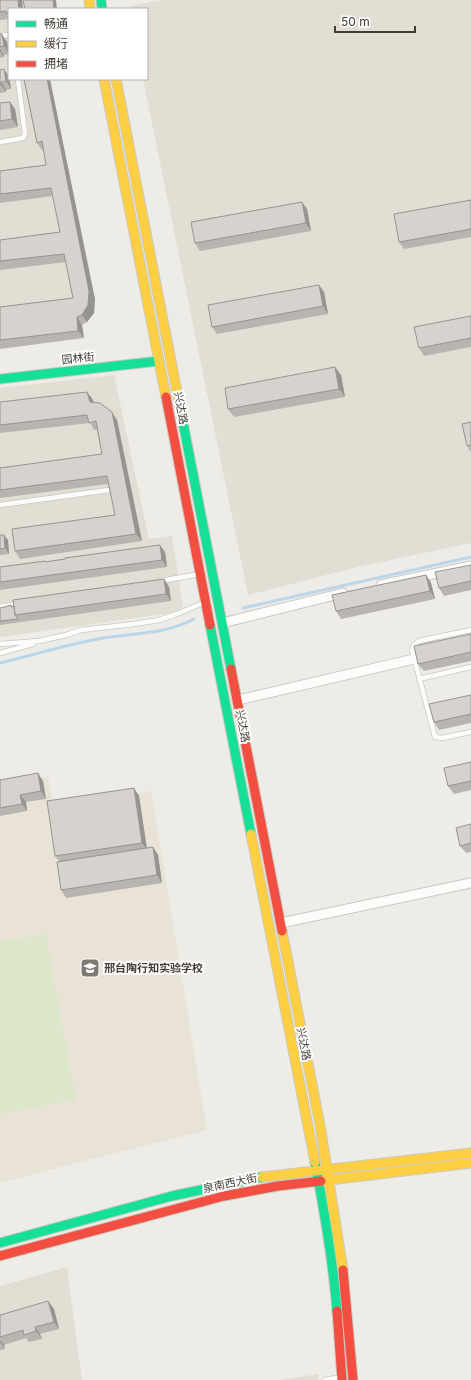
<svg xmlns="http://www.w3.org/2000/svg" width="471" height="1380" viewBox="0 0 471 1380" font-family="Inter,'Noto Sans SC',sans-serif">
<rect width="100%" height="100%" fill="#eeece7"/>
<!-- residential -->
<path fill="#e1ded4" d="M0,0H26L28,9H9V79H28L47,149L78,302L0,315Z
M162,0H471V543L358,567L248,595L143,79H147V9H129V6Z
M114,375L149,539L172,536L183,607L172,613L0,637V388Z
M67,1267L82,1380H0V1286Z
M318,1374V1380H281Z"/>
<!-- education -->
<path fill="#e8e3d6" d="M48,776L53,805L151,791L207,1130L99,1157L0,1183V785Z"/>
<!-- green -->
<path fill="#dbe7c8" d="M46,934L76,1100L0,1114V942Z"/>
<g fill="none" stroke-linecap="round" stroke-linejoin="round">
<!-- stream -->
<path stroke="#bad7ea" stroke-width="3" d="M243,608L471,557
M0,663C33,655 65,645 98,639C131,633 164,635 194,619"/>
<!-- lane casing -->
<g stroke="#cac8c3" stroke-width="6">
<path id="lane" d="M0,36L9,35
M0,142L23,138L25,134L18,79
M0,505L109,490
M160,581L200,574
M0,607L18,604
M471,630L419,641L414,645L412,650L435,737L442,738L471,732
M0,644L39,641L66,635L81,630L134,624L159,620L177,614L205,602
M0,653L33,644
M419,679L471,667
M325,1380L341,1377"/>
</g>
<!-- street casing -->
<g stroke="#cac8c3" stroke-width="11">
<path id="street" d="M381,585L471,566
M222,623L343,593
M238,700L414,659
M281,923L471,883"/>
</g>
<!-- fast casing -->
<g stroke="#ccc9be" stroke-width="11">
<path id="fast" d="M101,0L102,9
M0,379L159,361
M179,402L231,669
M210,625L251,834
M315,1162C324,1211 333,1261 337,1311
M0,1243L172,1196L262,1177"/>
</g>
<!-- slow casing -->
<g stroke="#ccc9be" stroke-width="11">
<path id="slow" d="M89,0L90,9
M104,79L166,397
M116,79L179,402
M251,834L315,1162
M282,931L320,1125L343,1270
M262,1177L471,1153
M321,1181L471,1163"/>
</g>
<!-- jam casing -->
<g stroke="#ccc9be" stroke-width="11">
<path id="jam" d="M166,397L210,625
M231,669L282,931
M0,1256L224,1196L278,1186L321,1181
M343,1270L353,1380
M337,1311L342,1380"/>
</g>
<!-- lane -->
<use href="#lane" stroke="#fcfcfb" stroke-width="4.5"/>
<!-- street -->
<use href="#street" stroke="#fcfcfb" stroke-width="9"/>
<!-- fast -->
<use href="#fast" stroke="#16e098" stroke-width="9"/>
<!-- slow -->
<use href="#slow" stroke="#ffcf43" stroke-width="9"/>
<!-- jam -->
<use href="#jam" stroke="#f24e42" stroke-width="9"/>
</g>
<!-- wall -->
<path fill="#b8b5b1" d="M0,0H22L9,9V19L0,20Z
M0,34L7,42L9,52V54L4,55V57L0,58Z
M4,69L9,77L11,89L6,90V92L0,93V70Z
M24,79L95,299L94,313L87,322L82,325L84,338L0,349V307L73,298L66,262L0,270V240L60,232L53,196L0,203V171L46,165L43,150H42L37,143Z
M10,102L15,109L18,127L0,130V103Z
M471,200V237L404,249L399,242Z
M307,209L311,231L200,251L195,243Z
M324,292L328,314L217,334L212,327Z
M471,316V347L424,356L419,348Z
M341,375L345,397L234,417L228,409Z
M87,392L93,400L94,402L117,420L142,541L20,559L15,551L115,515L108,484L0,498V468L102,454L97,430H94L90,423L0,433V402Z
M471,422V453L467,446Z
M0,535L8,540L9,554L0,555Z
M165,552L167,567L0,590V567L46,562Z
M471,565V590L444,596L439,588Z
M426,575L431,583L435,599L341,619L336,611Z
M164,579L169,587L171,601L0,625V608L11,605L12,607Z
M471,634V661L424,671L418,664Z
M471,695V723L439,730L434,722Z
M471,762V790L454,794L448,786Z
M0,780L43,781L46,799L26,802L27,811L0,816Z
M134,788L139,796L147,848L153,847L158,855L162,883L66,898L61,890L60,862L55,856Z
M471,824V852L466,853L460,846Z
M54,1309L59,1329L40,1334L42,1339L29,1342L26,1338L4,1345L5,1349L0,1350V1315Z"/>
<!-- shaded-wall -->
<path fill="#969490" d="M18,0H22L23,9H19Z
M53,0H56L57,9H54Z
M2,34L7,42L9,54L4,46Z
M0,49L4,55V57L0,51Z
M4,69L9,77L11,89L6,81Z
M47,79H50L95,299L94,313L87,322L82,315Z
M1,82L6,90V92L1,85Z
M10,102L15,109L18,127L12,119Z
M302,202L307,209L311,231L306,223Z
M319,285L324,292L328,314L323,306Z
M77,317L82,325L84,338L78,331Z
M335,367L341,375L345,397L339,389Z
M87,392L93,400L95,409L90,402Z
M112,412L117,420L142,541L136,534Z
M4,535L8,540L9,554L5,548Z
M160,545L165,552L167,567L162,560Z
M426,575L431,583L435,599L430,591Z
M164,579L169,587L171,601L166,594Z
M38,773L43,781L46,799L41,791Z
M134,788L139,796L147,850L142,843Z
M20,795L26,802L27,811L22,804Z
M153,847L158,855L162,883L157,875Z
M48,1301L54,1309L59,1329L54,1322Z
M35,1327L40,1334L42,1339L36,1331Z
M0,1340L4,1345L5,1349L0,1342Z"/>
<!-- building -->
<path fill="#d6d3ce" stroke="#969490" d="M0,0H18L19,9H9V13H6V11L0,12Z
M23,0H53L54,9H25Z
M0,34H2L4,46L0,47Z
M4,69L6,81L1,82V85H0V70Z
M24,79H47L89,291L88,305L82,315L77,317L78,331L0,340V307L73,298L64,254L0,261V240L60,232L51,188L0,194V171L46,165L42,141L37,143Z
M10,102L12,119L0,121V103Z
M471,200V229L399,242L394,214Z
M302,202L306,223L195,243L191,222Z
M319,285L323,306L212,327L208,305Z
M471,316V338L419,348L414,327Z
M335,367L339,389L228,409L225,388Z
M87,392L90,402L100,403L112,412L136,534L15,551L12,529L115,515L107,476L0,490V468L102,454L96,421L89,423L87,415L0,425V402Z
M471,422V445L467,446L462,424Z
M0,535H4L5,548L0,549Z
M160,545L162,560L0,582V567L45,561V562L65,559V558Z
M471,565V581L439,588L435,572Z
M426,575L430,591L336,611L332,595Z
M164,579L166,594L15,615L13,600Z
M11,605V607L14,606L15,615L18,619L0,621V608Z
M471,634V652L418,664L414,646Z
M471,695V714L434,722L429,704Z
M471,762V781L448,786L444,768Z
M38,773L41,791L20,795L22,804L0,808V780Z
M134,788L142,843L55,856L47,801Z
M471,824V843L460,846L456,828Z
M153,847L157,875L61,890L57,862Z
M48,1301L54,1322L35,1327L36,1331L24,1335L23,1330L0,1337V1315Z"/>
<!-- icons -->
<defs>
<g id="school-square" transform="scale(1)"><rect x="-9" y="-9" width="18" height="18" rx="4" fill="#7e7a73" stroke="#fff"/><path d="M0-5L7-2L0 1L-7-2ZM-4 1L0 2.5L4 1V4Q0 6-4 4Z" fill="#fff"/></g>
</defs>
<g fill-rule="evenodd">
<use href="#school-square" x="90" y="968"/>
</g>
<g text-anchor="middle" stroke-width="4" stroke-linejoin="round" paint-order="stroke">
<!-- street labels -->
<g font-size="11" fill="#423d34" stroke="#fff">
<text transform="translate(78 358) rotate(-6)" y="4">园林街</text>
<text transform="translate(181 408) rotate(79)" y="4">兴达路</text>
<text transform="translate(243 726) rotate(79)" y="4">兴达路</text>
<text transform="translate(304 1044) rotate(79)" y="4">兴达路</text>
<text transform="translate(230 1183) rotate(-12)" y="4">泉南西大街</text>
</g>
<!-- poi labels -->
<g font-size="11" font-weight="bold" fill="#423d34" stroke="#fff" text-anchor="start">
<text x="104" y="972">邢台陶行知实验学校</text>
</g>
</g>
<!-- legend -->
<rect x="8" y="8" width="140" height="72" fill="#ffffff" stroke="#b3b1ae"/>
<rect x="16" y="21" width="20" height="6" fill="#16e098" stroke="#b3b1ae"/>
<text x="44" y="28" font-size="12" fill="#423d34">畅通</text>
<rect x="16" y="41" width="20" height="6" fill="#ffcf43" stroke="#b3b1ae"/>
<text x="44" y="48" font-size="12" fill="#423d34">缓行</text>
<rect x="16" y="61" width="20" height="6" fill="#f24e42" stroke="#b3b1ae"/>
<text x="44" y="68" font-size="12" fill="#423d34">拥堵</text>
<!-- scale -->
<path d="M335 26v6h80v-6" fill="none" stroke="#423d34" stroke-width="2"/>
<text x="341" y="26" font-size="12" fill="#423d34" stroke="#ffffff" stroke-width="3" paint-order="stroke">50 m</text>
</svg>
